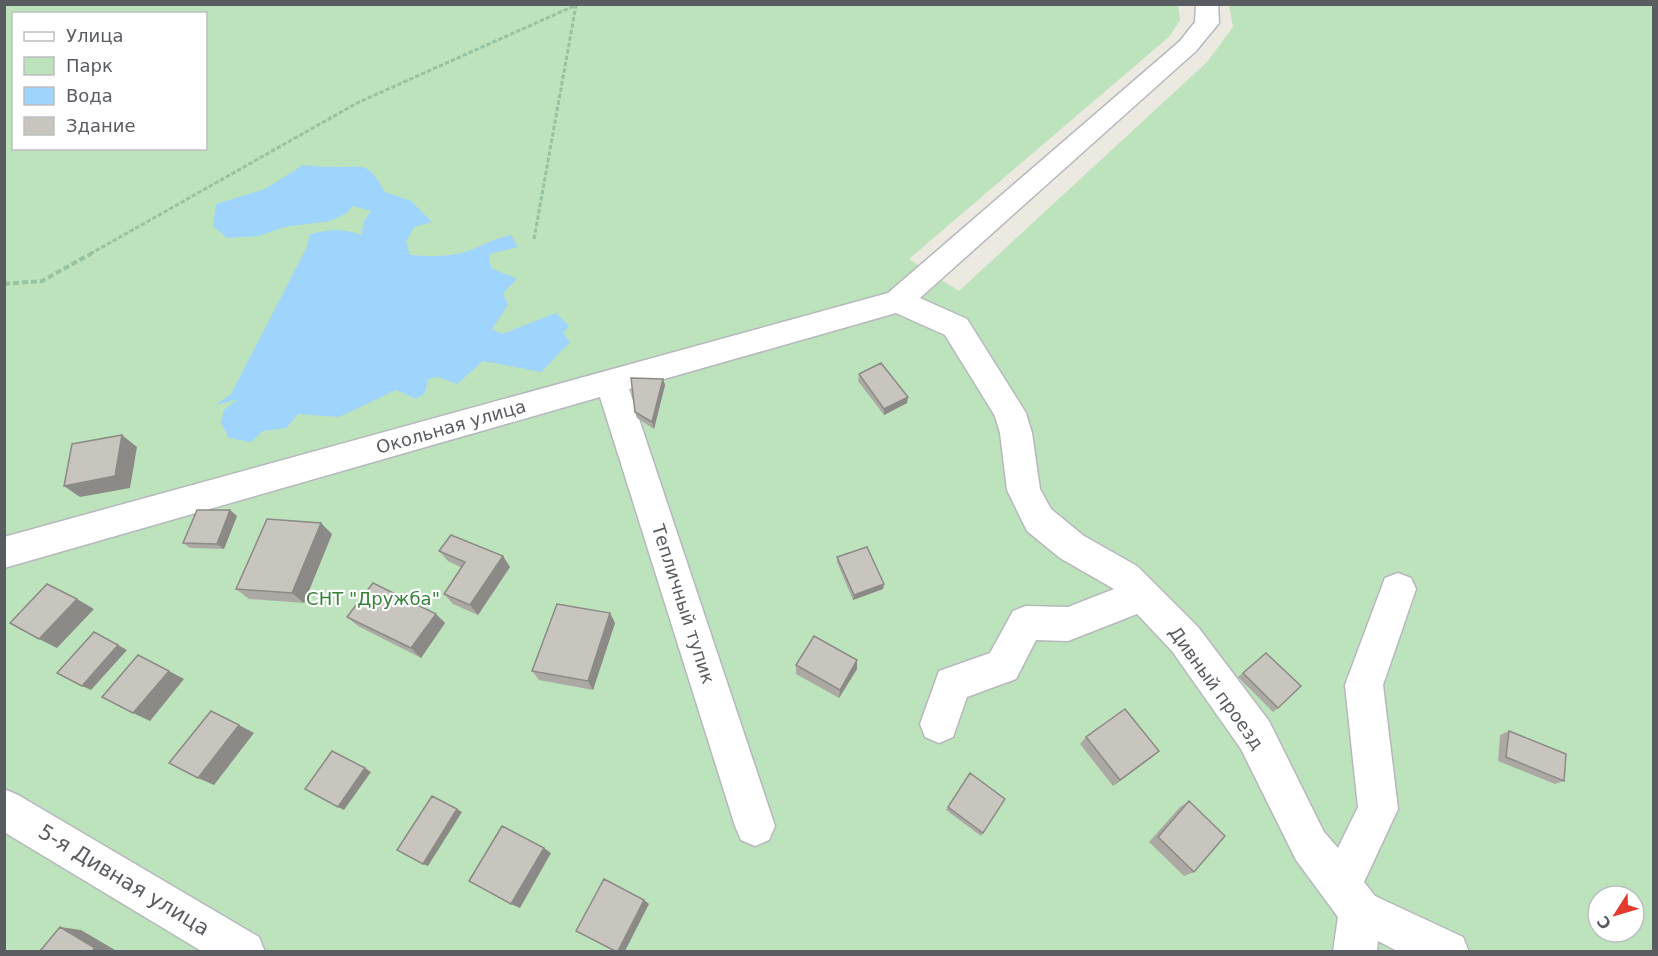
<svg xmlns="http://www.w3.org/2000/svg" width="1658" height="956" viewBox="0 0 1658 956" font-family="'DejaVu Sans',sans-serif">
<rect width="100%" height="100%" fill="#ece9e0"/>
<!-- green -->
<path fill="#bde3bc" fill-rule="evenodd" d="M5,5H1178L1180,20L1170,36L909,259L959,291L1207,62L1233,27L1229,5H1653V951L5,952ZM14,14H206V148H14ZM1598,896H1634V932H1598Z"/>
<!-- water -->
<path fill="#9fd4fc" d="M303,165C314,166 325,167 336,167C368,167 367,162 385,192L411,201L432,222L414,227L406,242L410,255C430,257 452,257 471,250C485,244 496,238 511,235L518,247L489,254L491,268L517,279L503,293L508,305L492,329L502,334L556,313L569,326L563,333L570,342L541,372L483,361L457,384L438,377L428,379L425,393L416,399L396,390L339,417L298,414L286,428L263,431L251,442L229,438L221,423L224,410L238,399L215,405L231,394L307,247L310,234C329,230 342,228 361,235L364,221L371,211L352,206L347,213L330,221L284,227L259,236L227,238L213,226L216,204L265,189Z"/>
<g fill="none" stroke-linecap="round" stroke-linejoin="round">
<!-- minor casing -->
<g stroke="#b6b8bd" stroke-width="3">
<path id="minor" d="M1196,4H1218L1219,23L1196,51L920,298L967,319L1026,413L1032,433L1040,489L1051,509L1084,536L1137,566L1198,627L1269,721L1324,832L1338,848L1358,807L1345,685L1385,578L1398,573L1411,578L1416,589L1383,685L1398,809L1364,882L1375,896L1463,937L1469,952H1399L1378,941L1377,952H1333L1338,917L1296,860L1241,749L1172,651L1137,614L1068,641L1036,640L1016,679L967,697L953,737L939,743L925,737L920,724L939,671L990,653L1013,611L1026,606L1068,607L1114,589L1060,558L1027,531L1007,490L1000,433L995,416L945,335L896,313L629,389L775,826L769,840L755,846L741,840L735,826L600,397L4,568V537L888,293L1180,41L1195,22Z
M4,789L18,795L259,937L265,952H203L4,832Z"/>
</g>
<!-- path-far1 -->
<path stroke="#96c3a2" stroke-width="3" stroke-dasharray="4.5 2" stroke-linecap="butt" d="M534,239L576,5
M90,254L357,103L576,5"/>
<!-- path -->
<path stroke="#96c3a2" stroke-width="4" stroke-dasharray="6 3" stroke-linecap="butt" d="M4,284L42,281L92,253"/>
<!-- minor -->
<use href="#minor" fill="#fff" fill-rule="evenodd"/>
</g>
<!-- wall -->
<path fill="#aca9a4" d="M859,374L908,397L907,403L884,415L858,381Z
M663,379L665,385L654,429L637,418L635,412Z
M230,510L237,516L224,549L190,548L183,543Z
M332,534L304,603L249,599L236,589Z
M439,551L510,567L478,615L453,604L444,594L462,568L448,561Z
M837,557L884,584L883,589L853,600L837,562Z
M610,613L615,623L593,690L539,680L532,671Z
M436,614L445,623L421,658L358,626L347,617Z
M1266,653L1278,708L1273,712L1238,677Z
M857,660V669L839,698L796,674V665Z
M1509,731L1564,781L1555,784L1498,761L1500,735Z
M1086,737L1151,758L1113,786L1080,744Z
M970,773L1005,799L981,836L946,810Z
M1189,801L1194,872L1184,876L1149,842L1180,807Z"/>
<!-- shaded-wall -->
<path fill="#8c8a86" d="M663,379L665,385L654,429L652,422Z
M908,397L907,403L884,415V409Z
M122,435L137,447L130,488L80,497L64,486Z
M230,510L237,516L224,549L217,544Z
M321,523L332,534L304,603L292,593Z
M503,556L510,567L478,615L470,605Z
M884,584L883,589L853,600L854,595Z
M77,599L94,609L57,648L39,639Z
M610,613L615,623L593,690L588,681Z
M436,614L445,623L421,658L411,648Z
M118,645L127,650L91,690L82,686Z
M857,660V669L839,698L840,690Z
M169,671L184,679L150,721L133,713Z
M239,725L254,733L214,785L198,778Z
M1159,751L1151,758L1113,786L1120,780Z
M365,768L371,772L344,810L338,807Z
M457,809L462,812L428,866L423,864Z
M544,848L551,853L520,908L511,904Z
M644,900L649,904L625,951H618Z
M60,927L81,930L115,950L114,951H92Z"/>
<!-- building -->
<path fill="#c8c5bf" stroke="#8c8a86" stroke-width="1.5" d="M881,363L908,397L884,409L859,374Z
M631,378L663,379L652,422L635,412Z
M122,435L115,476L64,486L72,444Z
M197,510H230L217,544L183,543Z
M267,519L321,523L292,593L236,589Z
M451,535L503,556L470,605L444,594L465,562L439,551Z
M867,547L884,584L854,595L837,557Z
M373,583L436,614L411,648L347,617Z
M47,584L77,599L39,639L10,623Z
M557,604L610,613L588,681L532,671Z
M94,632L118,645L82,686L57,673Z
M814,636L857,660L840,690L796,665Z
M1266,653L1301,686L1278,708L1243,673Z
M138,655L169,671L133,713L102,697Z
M1125,709L1159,751L1120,780L1086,737Z
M211,711L239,725L198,778L169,763Z
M1509,731L1566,754L1564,781L1506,757Z
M332,751L365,768L338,807L305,789Z
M970,773L1005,799L983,833L948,807Z
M432,796L457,809L423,864L397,850Z
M1189,801L1225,836L1194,872L1158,837Z
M502,826L544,848L511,904L469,881Z
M604,879L644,900L618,951H615L576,931Z
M60,927L95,948L92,951H40Z"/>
<g text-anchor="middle" stroke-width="4.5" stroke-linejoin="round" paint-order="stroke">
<!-- street labels -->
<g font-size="18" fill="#595c61" stroke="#fff">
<text transform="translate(451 427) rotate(-16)" y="6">Окольная улица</text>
<text transform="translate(683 604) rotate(72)" y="6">Тепличный тупик</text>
<text transform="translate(1216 688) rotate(54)" y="6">Дивный проезд</text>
</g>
<!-- park labels -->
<g font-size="18" fill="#368239" stroke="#fff">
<text x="373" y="605">СНТ "Дружба"</text>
</g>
<!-- near-street labels -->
<g font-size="21" fill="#595c61" stroke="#fff">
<text transform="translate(124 880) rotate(31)" y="7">5-я Дивная улица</text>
</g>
</g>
<!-- border -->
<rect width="1658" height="956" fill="none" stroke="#595c61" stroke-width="12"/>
<!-- legend -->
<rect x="12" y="12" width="195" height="138" fill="#ffffff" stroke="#bdbec0" stroke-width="1.5"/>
<rect x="24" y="32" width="30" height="9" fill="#ffffff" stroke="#bdbec0" stroke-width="1.5"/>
<text x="66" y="42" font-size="18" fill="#595c61">Улица</text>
<rect x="24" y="57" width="30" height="18" fill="#bde3bc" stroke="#bdbec0" stroke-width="1.5"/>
<text x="66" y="72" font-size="18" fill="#595c61">Парк</text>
<rect x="24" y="87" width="30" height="18" fill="#9fd4fc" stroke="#bdbec0" stroke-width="1.5"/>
<text x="66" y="102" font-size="18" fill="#595c61">Вода</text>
<rect x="24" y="117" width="30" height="18" fill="#c8c5bf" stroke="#bdbec0" stroke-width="1.5"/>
<text x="66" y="132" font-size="18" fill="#595c61">Здание</text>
<!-- north arrow -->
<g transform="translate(1616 914) rotate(233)"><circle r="28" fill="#ffffff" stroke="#bdbec0" stroke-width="1.5"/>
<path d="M0-4.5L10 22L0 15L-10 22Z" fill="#e33b2e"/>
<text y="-9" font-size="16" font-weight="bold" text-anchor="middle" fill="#595c61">С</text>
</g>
</svg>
